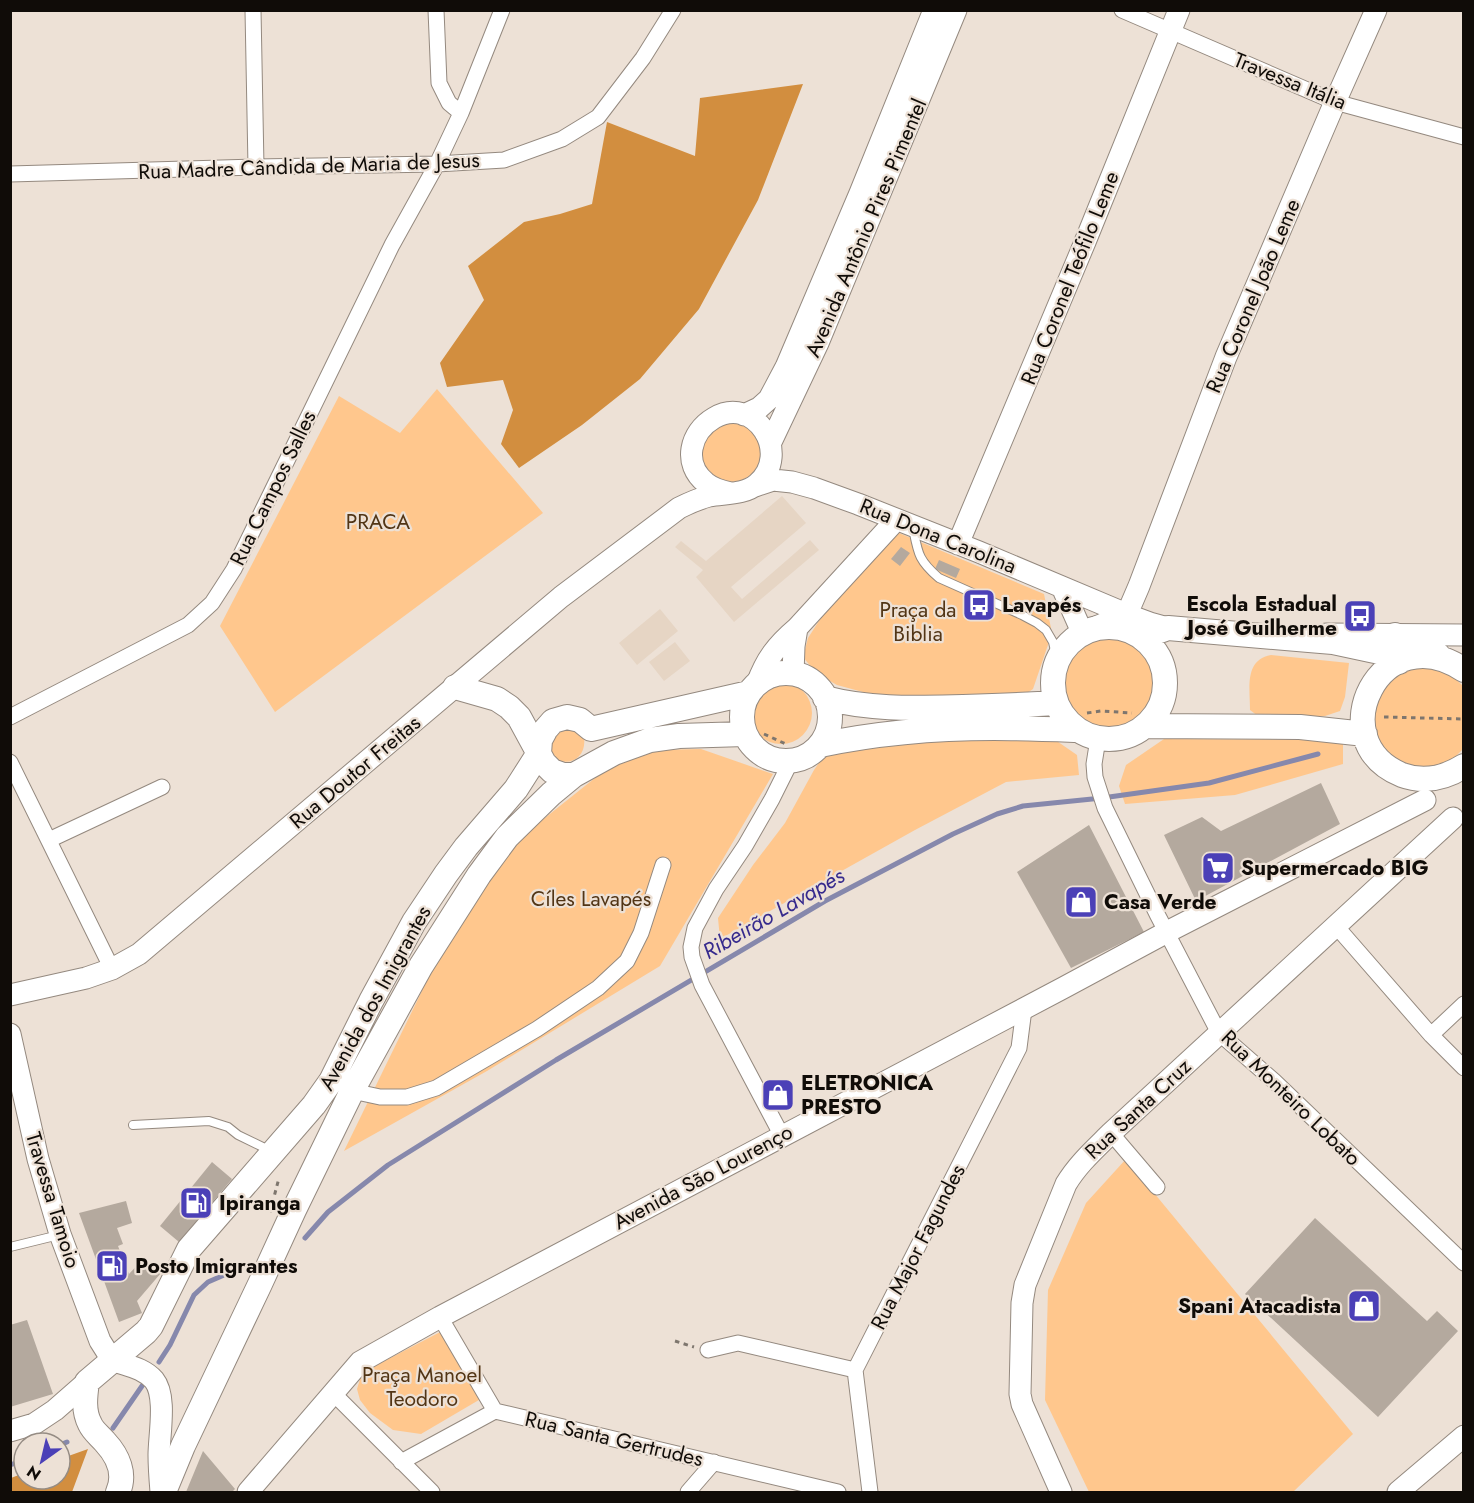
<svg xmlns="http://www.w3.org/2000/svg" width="1474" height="1503" viewBox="0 0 1474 1503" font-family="Jost,sans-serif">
<rect width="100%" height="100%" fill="#ede1d6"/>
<!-- built -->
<path fill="#e6d5c4" d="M782,496L806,523L731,587L742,599L810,540L819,550L734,622L696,577L703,570L675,547L681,541L706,561Z
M660,609L678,631L637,665L619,643Z
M675,642L690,661L664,681L649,662Z"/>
<!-- green -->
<path fill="#ffc78d" d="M437,389L543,513L275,712L220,626L339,396L400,433Z
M701 452a30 30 0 1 1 60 0a30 30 0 1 1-60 0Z
M899,533L1044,594L1052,633L1033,689L1018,699L874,695L837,685L816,673L803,657L808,638L831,602Z
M1062 683a47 47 0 1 1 94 0a47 47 0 1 1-94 0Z
M1271,655L1349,663L1345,697L1340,711L1325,716L1305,717L1258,716L1250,710C1250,688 1244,660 1271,655Z
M1433,667L1449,673L1463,686V749L1454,758L1439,766L1422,768L1406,765L1391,757L1380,744L1373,729L1377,695L1400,671Z
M750 713a31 31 0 1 1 62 0a31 31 0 1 1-62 0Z
M554,725L583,733C590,757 568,771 549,755Z
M881,735L1051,737L1077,755L1079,775L1006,782L915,830L720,939L718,918L753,865L785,823L814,770L825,754Z
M1164,739L1343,740V764L1235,795L1125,804L1119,786L1126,765Z
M701,749L773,774L660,966L487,1071L344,1151L457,919L526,833L605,770L654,750Z
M1126,1159L1353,1434L1293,1492H1089L1045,1400L1048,1290L1086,1203Z
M444,1330L484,1397L421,1434L393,1430L370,1413L360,1400L357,1389L361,1376L373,1367Z"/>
<!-- forest -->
<path fill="#d28e3f" d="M803,84L758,200L699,309L640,379L582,425L519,468L501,444L513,410L503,380L447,387L440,363L484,300L468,266L524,222L560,214L592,204L607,122L695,156L700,98Z
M88,1449L72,1492H11V1478L24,1473V1479H60V1459Z"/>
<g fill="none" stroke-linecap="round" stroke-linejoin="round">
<!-- stream -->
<path stroke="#8688ac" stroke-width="5" d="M305,1238L328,1212L388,1165L556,1060L825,901L953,834L997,814L1023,806L1102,798L1209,783L1318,754
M159,1362L170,1345L194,1295L208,1282L231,1272
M113,1428L142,1386
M60,1445L67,1442
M10,1465L24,1460"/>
</g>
<!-- building -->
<path fill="#b4a99e" d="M901,547L910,553L900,566L891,559Z
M939,560L960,569L956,578L935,569Z
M1321,783L1340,824L1196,901L1164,835L1202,817L1221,831Z
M1089,825L1144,932L1071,968L1017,872Z
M212,1162L232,1179L179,1242L160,1226Z
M126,1201L132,1223L117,1228L123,1244L118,1246L129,1274L143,1259L161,1273L137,1301L142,1313L119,1322L79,1213Z
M1315,1218L1427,1321L1437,1311L1458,1331L1378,1417L1245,1294Z
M27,1320L53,1394L10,1407V1325Z
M203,1451L235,1489L232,1492H186Z"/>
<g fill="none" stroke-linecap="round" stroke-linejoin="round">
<!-- lane casing -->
<g stroke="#94897f" stroke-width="10">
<path id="lane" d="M913,528C918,553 918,560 939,578L1022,615L1037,623L1046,630L1053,642L1057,659
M133,1125L209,1121L228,1127L238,1135L269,1150
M10,1247L59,1235"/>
</g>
<!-- street casing -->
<g stroke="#94897f" stroke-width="17">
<path id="street" d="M253,10L256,167
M436,10L439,83L449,103L461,113
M1122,10L1335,102L1464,137
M10,174L256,167L437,164L504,160L562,139L598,117L643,58L673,10
M10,717L188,625L212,603L234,569L392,245L437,164L461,113L502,10
M1098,739L1094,764L1095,777L1105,808L1157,914L1219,1033L1274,1081L1464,1263
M10,762L112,969
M49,840L162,787
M1336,926L1431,1035L1464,1068
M1431,1035L1464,1004
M352,1091L380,1097H407L436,1088L537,1029L598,988L627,961L641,933L663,865
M1111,1133L1157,1187
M782,1136L702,985L692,957L691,947L695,928L716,889L745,846L772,799L791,761
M440,1317L495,1411L838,1492
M708,1350L738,1343L855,1370
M333,1393L432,1492
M401,1462L495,1411
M688,1492L714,1462
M870,1492L855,1370L1019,1048L1024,1009"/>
</g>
<!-- secondary casing -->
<g stroke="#94897f" stroke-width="23">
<path id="secondary" d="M744,415L759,408L769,399L786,367L860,193L934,10
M771,442L818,343L956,10
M755,486L773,480L792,482L814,488L858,504L979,552L1131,616L1150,623L1168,628
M958,544L1085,242L1179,10
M1062,587L1082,632
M1096,627L1127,614L1139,586L1226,357L1335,102L1376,10
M1326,634L1464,635
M793,674L794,646L797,628
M757,684C766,659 777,645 797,628L896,520
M10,995L86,978L112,969L139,954L561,597L679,508C689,503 698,499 709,496C724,493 744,495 757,484C793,453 754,394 714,418C690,432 682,464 706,483C713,489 721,491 731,493
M10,1034L38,1159L60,1234L100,1341L112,1360C127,1366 142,1367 154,1380C167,1396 159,1435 159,1455C159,1467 160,1480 161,1492
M10,1431L34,1424L55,1410L87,1382
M248,1492L360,1362L440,1317L1063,988L1167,932L1425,800
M1061,1492L1022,1404L1020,1394L1022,1303L1025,1285L1066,1184C1078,1164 1095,1149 1111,1133L1453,818
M1398,1492L1464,1436"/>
</g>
<!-- primary casing -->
<g stroke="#94897f" stroke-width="26">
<path id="primary" d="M1053 683a56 56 0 1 1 112 0a56 56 0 1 1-112 0Z
M1395,635L1438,655
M1143,637L1168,628L1309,640L1333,642L1375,651L1390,655L1399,662
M1464,670C1381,614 1319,741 1402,775C1424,783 1445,778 1464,766
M742 717a44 44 0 1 1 88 0a44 44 0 1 1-88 0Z
M455,687L497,699L509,707L519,717L544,763L552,771L563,775H574
M825,698C871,710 916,708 963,707C994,706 1025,705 1056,703
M1145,726L1300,727L1365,734
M820,745C877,733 936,728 994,728C1022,728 1049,729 1077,730
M118,1492C126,1474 118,1456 105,1442C100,1436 93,1431 90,1424C83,1411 85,1396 87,1382L146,1332L151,1326L189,1249L314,1105L331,1081L371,1001L414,922L446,874L466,847L516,789L539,753L540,740L546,729L553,721L567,717L580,720L591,729L749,693
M164,1492L183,1446L260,1284L294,1210L352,1091L421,966L479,875L507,837L551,794L574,775L614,753L650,740L679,736L745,734"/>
</g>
<!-- path -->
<path stroke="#7e766e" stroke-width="3" stroke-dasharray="4.5 4.5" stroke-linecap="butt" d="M1087,713L1101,711L1132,713
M1384,717L1464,719
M764,734L788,745
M270,1212L279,1178
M675,1341L694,1347"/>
<!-- lane -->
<use href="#lane" stroke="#fff" stroke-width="8"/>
<!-- street -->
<use href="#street" stroke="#fff" stroke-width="15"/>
<!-- secondary -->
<use href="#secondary" stroke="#fff" stroke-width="21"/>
<!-- primary -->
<use href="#primary" stroke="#fff" stroke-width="24"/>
</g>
<!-- icons -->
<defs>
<g id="bus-square" transform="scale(1.725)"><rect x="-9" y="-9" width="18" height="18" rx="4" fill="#4b40b7" stroke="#ede1d6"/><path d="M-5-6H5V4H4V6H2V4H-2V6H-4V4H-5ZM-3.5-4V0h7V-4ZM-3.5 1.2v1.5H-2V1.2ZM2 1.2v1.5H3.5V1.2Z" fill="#fff"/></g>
<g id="supermarket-square" transform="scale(1.725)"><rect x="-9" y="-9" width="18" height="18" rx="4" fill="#4b40b7" stroke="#ede1d6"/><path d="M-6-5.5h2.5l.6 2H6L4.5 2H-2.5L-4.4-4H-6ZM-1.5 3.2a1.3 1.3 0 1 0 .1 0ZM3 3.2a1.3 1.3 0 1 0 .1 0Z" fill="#fff"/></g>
<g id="shop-square" transform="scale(1.725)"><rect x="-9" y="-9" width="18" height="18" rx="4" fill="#4b40b7" stroke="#ede1d6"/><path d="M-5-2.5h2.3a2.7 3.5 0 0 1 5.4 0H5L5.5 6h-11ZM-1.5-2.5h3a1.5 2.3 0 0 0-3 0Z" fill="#fff"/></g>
<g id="fuel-square" transform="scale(1.725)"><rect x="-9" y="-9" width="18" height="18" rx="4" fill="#4b40b7" stroke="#ede1d6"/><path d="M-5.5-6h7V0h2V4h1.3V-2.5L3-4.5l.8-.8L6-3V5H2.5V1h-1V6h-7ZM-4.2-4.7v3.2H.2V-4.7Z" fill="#fff"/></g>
</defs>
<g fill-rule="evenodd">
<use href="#bus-square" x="979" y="605"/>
<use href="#bus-square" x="1360" y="616"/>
<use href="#supermarket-square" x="1218" y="868"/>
<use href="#shop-square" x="1081" y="902"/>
<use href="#shop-square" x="778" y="1095"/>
<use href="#fuel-square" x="196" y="1203"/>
<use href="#fuel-square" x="112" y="1266"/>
<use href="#shop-square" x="1364" y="1306"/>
</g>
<g text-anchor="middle" stroke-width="4.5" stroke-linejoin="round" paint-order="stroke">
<!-- street labels -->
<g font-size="21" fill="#100c08" stroke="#ede1d6">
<text transform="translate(1290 81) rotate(22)" y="7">Travessa Itália</text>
<text transform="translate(309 166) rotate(-2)" y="7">Rua Madre Cândida de Maria de Jesus</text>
<text transform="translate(866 228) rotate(-67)" y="7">Avenida Antônio Pires Pimentel</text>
<text transform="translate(1070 278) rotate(-68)" y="7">Rua Coronel Teófilo Leme</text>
<text transform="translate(1253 296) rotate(-67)" y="7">Rua Coronel João Leme</text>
<text transform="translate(273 488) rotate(-64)" y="7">Rua Campos Salles</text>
<text transform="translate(938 536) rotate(22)" y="7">Rua Dona Carolina</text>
<text transform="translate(355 772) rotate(-40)" y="7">Rua Doutor Freitas</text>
<text transform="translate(375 998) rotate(-61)" y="7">Avenida dos Imigrantes</text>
<text transform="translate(1291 1098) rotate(44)" y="7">Rua Monteiro Lobato</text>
<text transform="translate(1138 1109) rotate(-43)" y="7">Rua Santa Cruz</text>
<text transform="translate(703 1177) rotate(-28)" y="7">Avenida São Lourenço</text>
<text transform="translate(53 1200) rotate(73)" y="7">Travessa Tamoio</text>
<text transform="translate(918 1247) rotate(-63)" y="7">Rua Major Fagundes</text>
<text transform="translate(614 1439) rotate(13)" y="7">Rua Santa Gertrudes</text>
</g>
<!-- park labels -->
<g font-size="21" fill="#523515" stroke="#ede1d6">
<text x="378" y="529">PRACA</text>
<text x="918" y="617">Praça da<tspan x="918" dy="24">Biblia</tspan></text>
<text x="591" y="906">Cíles Lavapés</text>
<text x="422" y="1382">Praça Manoel<tspan x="422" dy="24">Teodoro</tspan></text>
</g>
<!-- poi labels -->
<g font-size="21" font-weight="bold" fill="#100c08" stroke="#ede1d6" text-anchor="start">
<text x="1337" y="611" text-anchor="end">Escola Estadual<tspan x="1337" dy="24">José Guilherme</tspan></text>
<text x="1002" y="612">Lavapés</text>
<text x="1241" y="875">Supermercado BIG</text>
<text x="1104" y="909">Casa Verde</text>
<text x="801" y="1090">ELETRONICA<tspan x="801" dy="24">PRESTO</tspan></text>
<text x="219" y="1210">Ipiranga</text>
<text x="135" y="1273">Posto Imigrantes</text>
<text x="1341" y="1313" text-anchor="end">Spani Atacadista</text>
</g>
<!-- water labels -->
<g font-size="22" font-style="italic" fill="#362a8d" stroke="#ede1d6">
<text transform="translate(773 913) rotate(-30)" y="8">Ribeirão Lavapés</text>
</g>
</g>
<!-- border -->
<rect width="1474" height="1503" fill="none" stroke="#100c08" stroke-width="24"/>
<!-- north arrow -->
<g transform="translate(42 1461) rotate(214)"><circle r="28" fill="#ede1d6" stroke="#958c84" stroke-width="1.5"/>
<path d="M0-4.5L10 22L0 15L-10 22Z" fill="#4b40b7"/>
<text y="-9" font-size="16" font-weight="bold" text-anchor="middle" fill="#100c08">N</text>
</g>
</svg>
